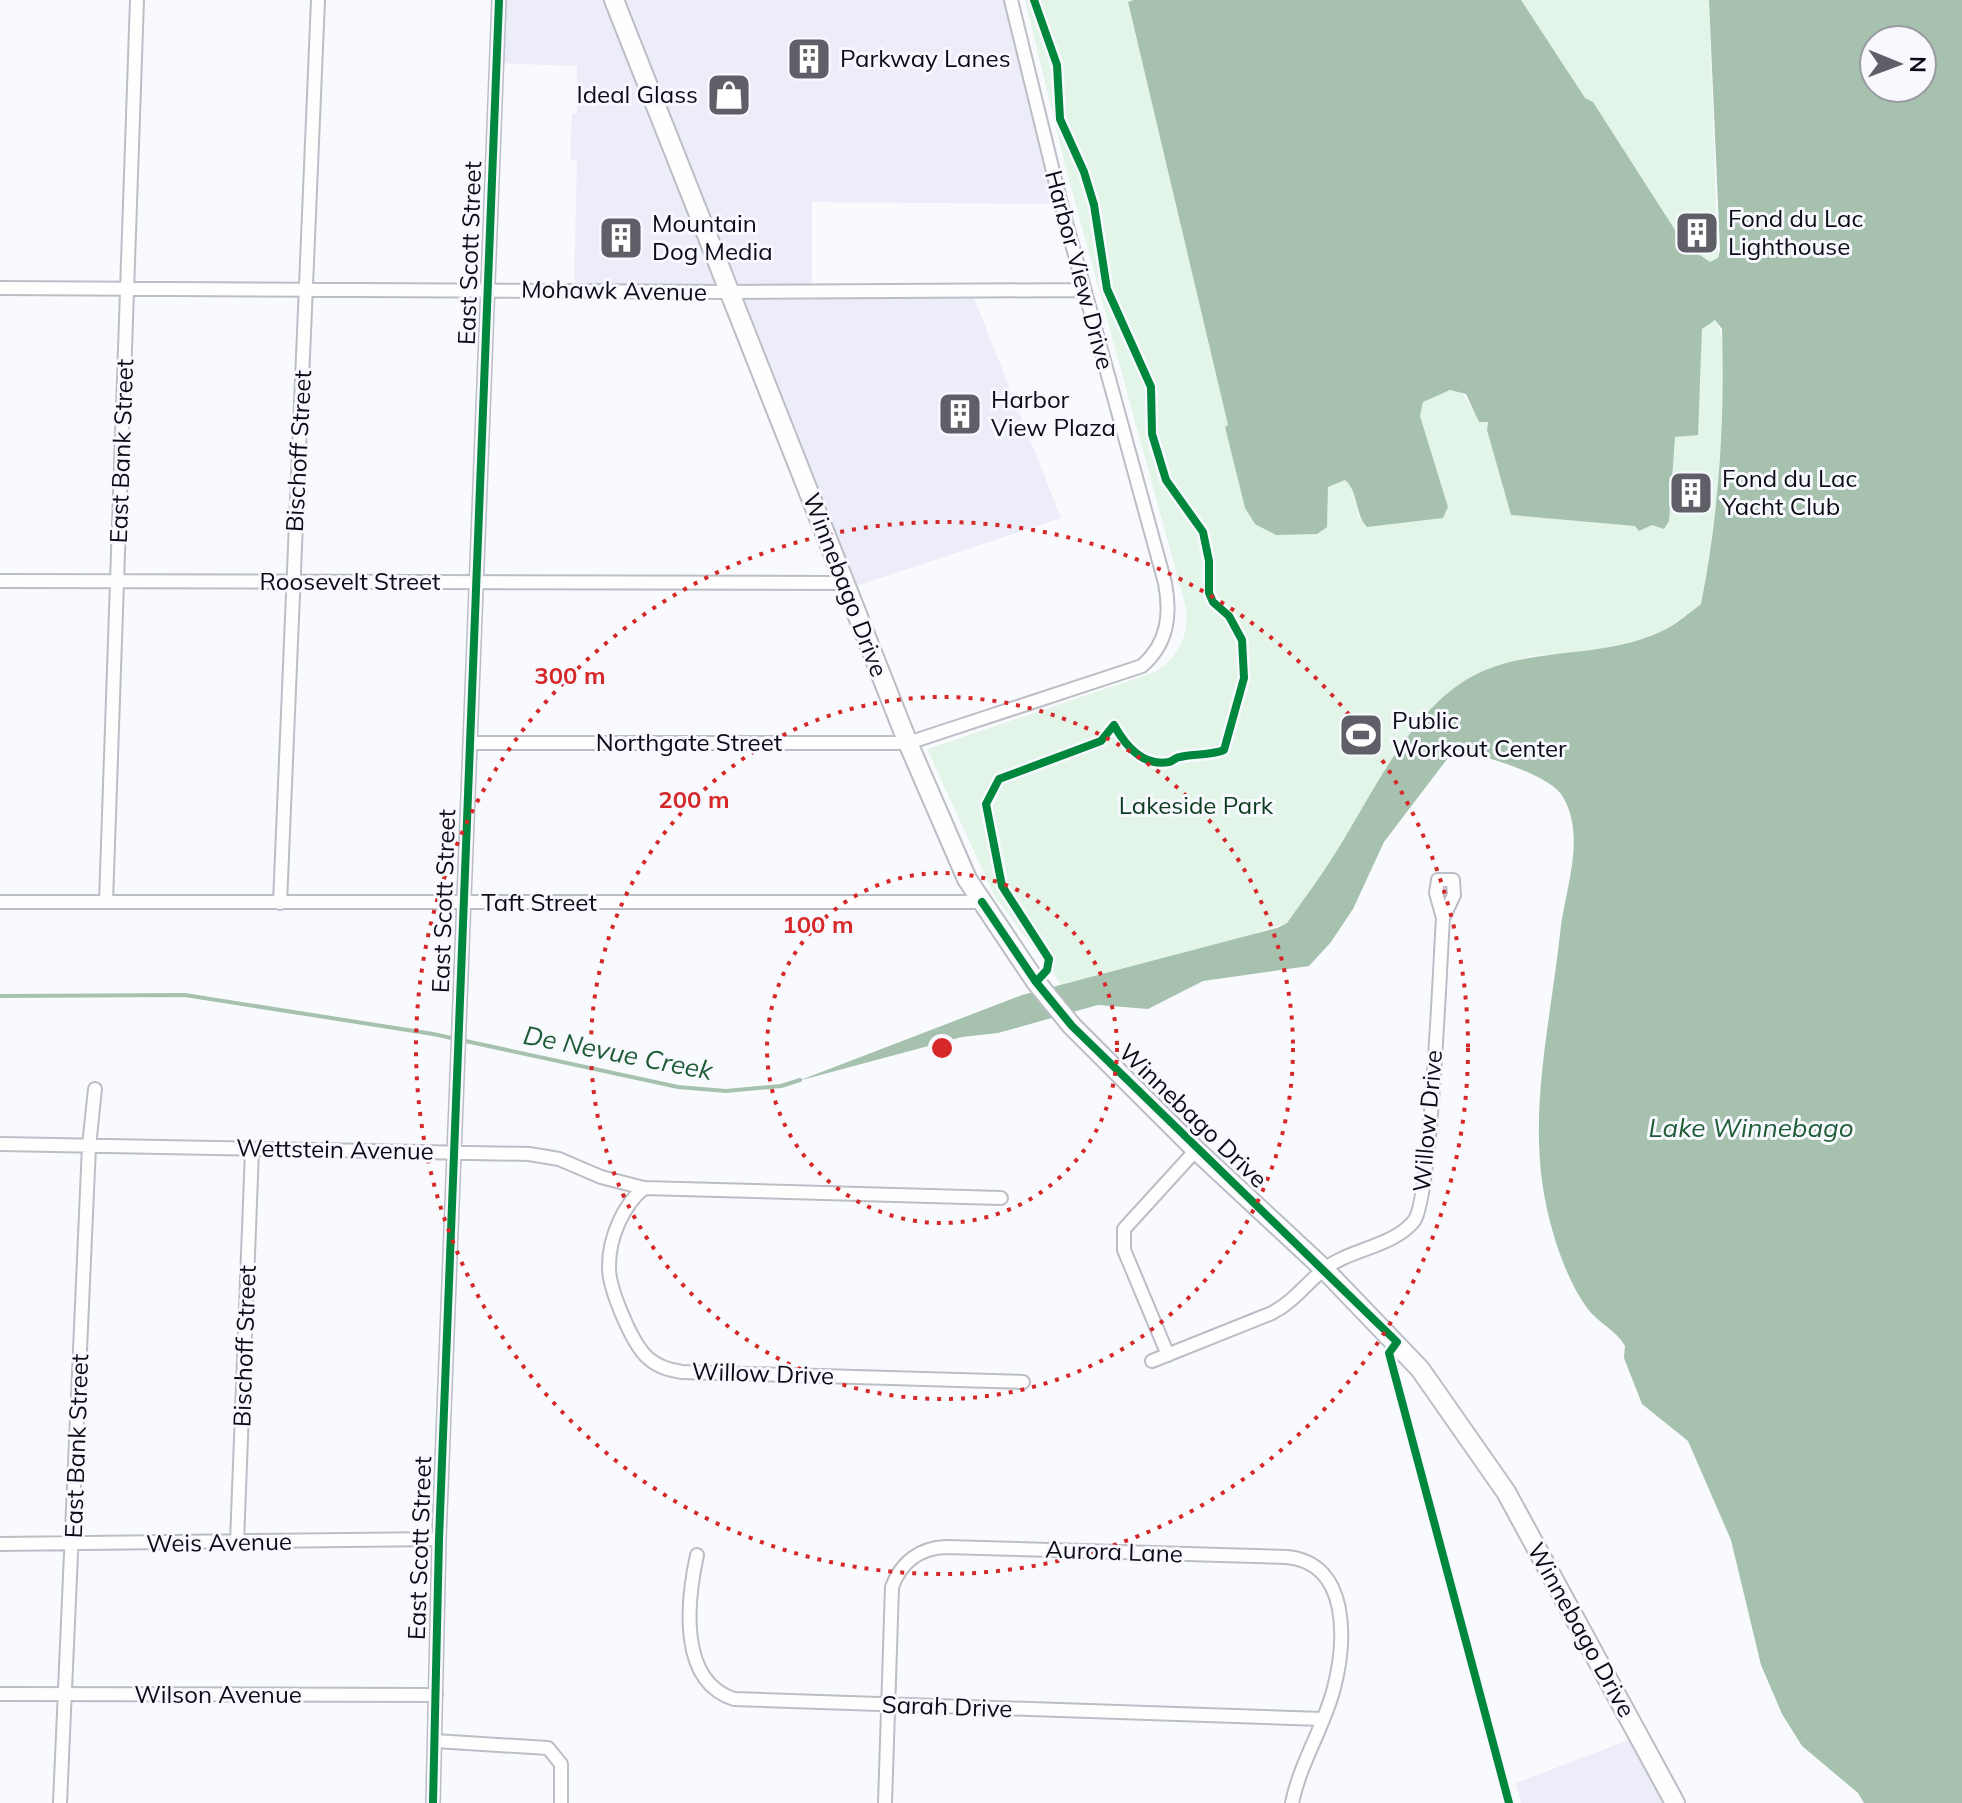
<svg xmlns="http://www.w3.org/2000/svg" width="1962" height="1803" viewBox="0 0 1962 1803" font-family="Mulish,sans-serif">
<rect width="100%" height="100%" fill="#f9fafe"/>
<!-- built -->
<path fill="#ecedf8" d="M499,0H1011L1061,204L812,202V291L971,290L1061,518L847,589L730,293L574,290L577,160L570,159L572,113H577V66L496,63Z
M1639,1736L1675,1803H1521L1516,1783Z"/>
<!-- green -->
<path fill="#e3f5e9" d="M1025,0H1134L1128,3L1228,425L1225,427L1245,508L1255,524L1327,526L1328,487L1345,480L1352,486L1359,518L1448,507L1420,416L1423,402C1474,373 1458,406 1488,422L1487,430L1511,515L1636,526L1639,531L1675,437L1696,435L1702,328L1715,320C1741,355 1710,555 1701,604L1668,628L1635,642L1585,652L1530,656L1461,683L1409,734L1330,863L1287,923L1205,949L1061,984L995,897L927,749L1155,672C1179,656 1189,637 1186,608L1066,169Z
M1521,0H1709L1718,258L1710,262L1684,244L1593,102L1585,99Z"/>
<!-- water -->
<path fill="#a6c2ae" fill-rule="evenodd" d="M1134,0H1521L1585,98L1593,102L1684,244L1710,262L1718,258L1720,250L1709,0H1962V1803H1864L1858,1793L1802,1746L1782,1714L1761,1665L1731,1540L1688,1441L1642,1404L1624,1358L1625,1346C1616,1330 1597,1322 1587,1308C1564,1276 1549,1226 1543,1188C1530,1105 1551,1017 1560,934C1564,891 1587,838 1563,797C1550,774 1480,754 1454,750L1384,842L1353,909L1331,942L1309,966L1203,981L1148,1009L1098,1005L998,1033L962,1037L798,1081L1022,995L1277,928L1287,923C1301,903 1316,883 1329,863C1371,800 1410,703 1483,671C1542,646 1609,659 1666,629C1678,623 1690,612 1701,604C1719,512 1725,422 1722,329L1715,320L1702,329L1698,435L1675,437L1669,521L1664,529L1652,525L1639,531L1635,526L1511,515L1487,430L1488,422H1479L1466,394L1450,390L1423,402L1420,416L1448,507L1443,518L1367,527C1354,513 1359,492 1345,480L1328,487L1327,527L1317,534L1276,535L1255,524L1245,508L1225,427L1228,425L1128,2ZM1874,40H1922V88H1874Z"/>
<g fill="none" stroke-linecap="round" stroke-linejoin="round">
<!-- stream -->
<path stroke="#a6c2ae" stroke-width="4" d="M0,996L185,995L433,1034L678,1087L726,1091L781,1086L800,1080"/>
<!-- street casing -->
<g stroke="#bcbec5" stroke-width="16">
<path id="street" d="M0,288L730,292L1084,290
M0,581L845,583
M471,743H908L1142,666C1168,643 1171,615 1165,583L1061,204L1011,0
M0,902H982
M106,902L137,0
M280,903L318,0
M0,1144L529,1154L559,1159L601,1177L644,1188L1001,1198
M644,1188C623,1205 609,1238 609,1266C608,1287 632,1344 648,1358C658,1367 669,1370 682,1372L1023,1382
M1168,1355L1124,1250V1229L1196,1150
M1152,1361L1272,1313C1293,1302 1305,1285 1323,1270C1349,1249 1393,1247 1414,1221C1431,1201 1440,960 1443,918L1436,893L1438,880H1453L1454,895L1443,918
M237,1542L252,1150
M0,1544L439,1539
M697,1555C687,1601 678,1681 734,1699L1323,1719
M0,1694L436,1695
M435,1741L548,1748L561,1764V1803
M60,1803L89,1146L95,1089
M433,1803L439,1539L499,0
M885,1803L892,1587C901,1562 920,1548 946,1547L1287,1557C1350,1563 1346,1641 1334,1688C1324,1727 1300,1763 1292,1803"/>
</g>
<!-- secondary casing -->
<g stroke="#bcbec5" stroke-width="22">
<path id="secondary" d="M614,0L908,743L967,879L1036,982L1072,1026L1196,1150L1324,1269L1420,1369L1506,1492L1675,1803"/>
</g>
<!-- street -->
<use href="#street" stroke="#fefeff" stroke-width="12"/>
<!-- secondary -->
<use href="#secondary" stroke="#fefeff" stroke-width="18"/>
<!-- cycleway casing -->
<g stroke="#f8f9ff" stroke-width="13">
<path id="cycleway" d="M1034,0L1057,65L1060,119L1084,172L1094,205L1107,289L1151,387L1152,434L1166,480L1203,532L1209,561V593L1213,602L1229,616L1242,640L1244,678L1224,750C1209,756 1196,753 1180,757C1176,757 1173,761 1169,762C1143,767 1125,745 1114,725L1101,741L999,779L986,804L1002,886L1049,959L1047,970L1036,982
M982,902L1036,982L1072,1026L1397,1342L1389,1353L1509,1803
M433,1803L439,1539L499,0"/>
</g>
<!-- cycleway -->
<use href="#cycleway" stroke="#00873e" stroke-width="8"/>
</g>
<!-- distance rings -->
<g fill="none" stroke="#d62828" stroke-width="4" stroke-dasharray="4 8">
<circle cx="942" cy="1048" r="175"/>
<circle cx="942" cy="1048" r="351"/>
<circle cx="942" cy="1048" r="526"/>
</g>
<!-- icons -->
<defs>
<g id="building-square" transform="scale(2.3)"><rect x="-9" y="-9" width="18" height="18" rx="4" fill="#5f5f67" stroke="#f8f9ff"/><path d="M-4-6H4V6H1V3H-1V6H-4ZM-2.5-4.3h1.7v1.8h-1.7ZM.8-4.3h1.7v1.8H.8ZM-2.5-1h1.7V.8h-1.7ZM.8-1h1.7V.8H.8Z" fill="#fff"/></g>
<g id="shop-square" transform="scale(2.3)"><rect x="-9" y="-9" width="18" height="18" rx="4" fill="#5f5f67" stroke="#f8f9ff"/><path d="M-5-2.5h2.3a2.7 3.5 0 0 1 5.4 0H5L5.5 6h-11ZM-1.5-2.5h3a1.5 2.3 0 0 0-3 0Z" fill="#fff"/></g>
<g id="stadium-square" transform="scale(2.3)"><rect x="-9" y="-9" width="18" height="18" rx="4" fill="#5f5f67" stroke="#f8f9ff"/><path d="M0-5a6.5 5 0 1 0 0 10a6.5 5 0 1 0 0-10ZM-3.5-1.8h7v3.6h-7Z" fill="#fff"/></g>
</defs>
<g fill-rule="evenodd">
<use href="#building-square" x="809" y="59"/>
<use href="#shop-square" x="729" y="95"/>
<use href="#building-square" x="1697" y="233"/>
<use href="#building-square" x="621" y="238"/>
<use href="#building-square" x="960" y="414"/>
<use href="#building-square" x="1691" y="493"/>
<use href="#stadium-square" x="1361" y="735"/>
</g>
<g text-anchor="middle" stroke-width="6" stroke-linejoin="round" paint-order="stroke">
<!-- poi labels -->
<g font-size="24" fill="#0c0c16" stroke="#f8f9ff" text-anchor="start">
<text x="840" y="67">Parkway Lanes</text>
<text x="698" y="103" text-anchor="end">Ideal Glass</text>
<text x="1728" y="227">Fond du Lac<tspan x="1728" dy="28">Lighthouse</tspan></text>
<text x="652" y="232">Mountain<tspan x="652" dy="28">Dog Media</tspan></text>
<text x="991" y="408">Harbor<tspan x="991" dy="28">View Plaza</tspan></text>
<text x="1722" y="487">Fond du Lac<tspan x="1722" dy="28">Yacht Club</tspan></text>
<text x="1392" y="729">Public<tspan x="1392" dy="28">Workout Center</tspan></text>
</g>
<!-- street labels -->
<g font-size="24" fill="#0c0c16" stroke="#f8f9ff">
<text transform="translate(470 253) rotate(-88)" y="8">East Scott Street</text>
<text transform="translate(1079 270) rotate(75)" y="8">Harbor View Drive</text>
<text transform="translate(614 291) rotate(1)" y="8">Mohawk Avenue</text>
<text transform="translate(122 451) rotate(-88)" y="8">East Bank Street</text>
<text transform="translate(299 451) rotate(-87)" y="8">Bischoff Street</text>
<text x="350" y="590">Roosevelt Street</text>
<text transform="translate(845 585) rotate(69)" y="8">Winnebago Drive</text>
<text x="689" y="751">Northgate Street</text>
<text transform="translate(444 901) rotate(-88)" y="8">East Scott Street</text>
<text x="539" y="911">Taft Street</text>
<text transform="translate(1193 1116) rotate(44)" y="8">Winnebago Drive</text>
<text transform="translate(1428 1121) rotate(-85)" y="8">Willow Drive</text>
<text transform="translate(335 1150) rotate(1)" y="8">Wettstein Avenue</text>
<text transform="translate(245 1346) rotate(-88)" y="8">Bischoff Street</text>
<text transform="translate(763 1374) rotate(2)" y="8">Willow Drive</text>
<text transform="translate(77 1446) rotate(-88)" y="8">East Bank Street</text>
<text transform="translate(219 1543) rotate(-1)" y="8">Weis Avenue</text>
<text transform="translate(420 1548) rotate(-88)" y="8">East Scott Street</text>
<text transform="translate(1114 1552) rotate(2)" y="8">Aurora Lane</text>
<text transform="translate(1581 1630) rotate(61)" y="8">Winnebago Drive</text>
<text x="218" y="1703">Wilson Avenue</text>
<text transform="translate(947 1707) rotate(2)" y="8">Sarah Drive</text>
</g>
<!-- park labels -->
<g font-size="24" fill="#0b3c1e" stroke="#f8f9ff">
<text x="1196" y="814">Lakeside Park</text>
</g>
<!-- water labels -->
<g font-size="26" font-style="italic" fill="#1e5c35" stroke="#f8f9ff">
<text transform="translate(618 1053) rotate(11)" y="9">De Nevue Creek</text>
<text x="1751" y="1137">Lake Winnebago</text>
</g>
</g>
<circle cx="942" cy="1048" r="12" fill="#d62828" stroke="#f8f9ff" stroke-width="4"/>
<g font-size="24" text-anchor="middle" font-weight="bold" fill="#d62828" stroke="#f8f9ff" stroke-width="6" stroke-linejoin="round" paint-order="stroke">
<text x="570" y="684">300 m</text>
<text x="694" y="808">200 m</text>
<text x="818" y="933">100 m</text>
</g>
<!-- north arrow -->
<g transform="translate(1898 64) rotate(91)"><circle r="38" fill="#f8f9ff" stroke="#9a9aa2" stroke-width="2"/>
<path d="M0-6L14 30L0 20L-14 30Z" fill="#5f5f67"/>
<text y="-12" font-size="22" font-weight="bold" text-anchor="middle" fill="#0c0c16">N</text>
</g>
</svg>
